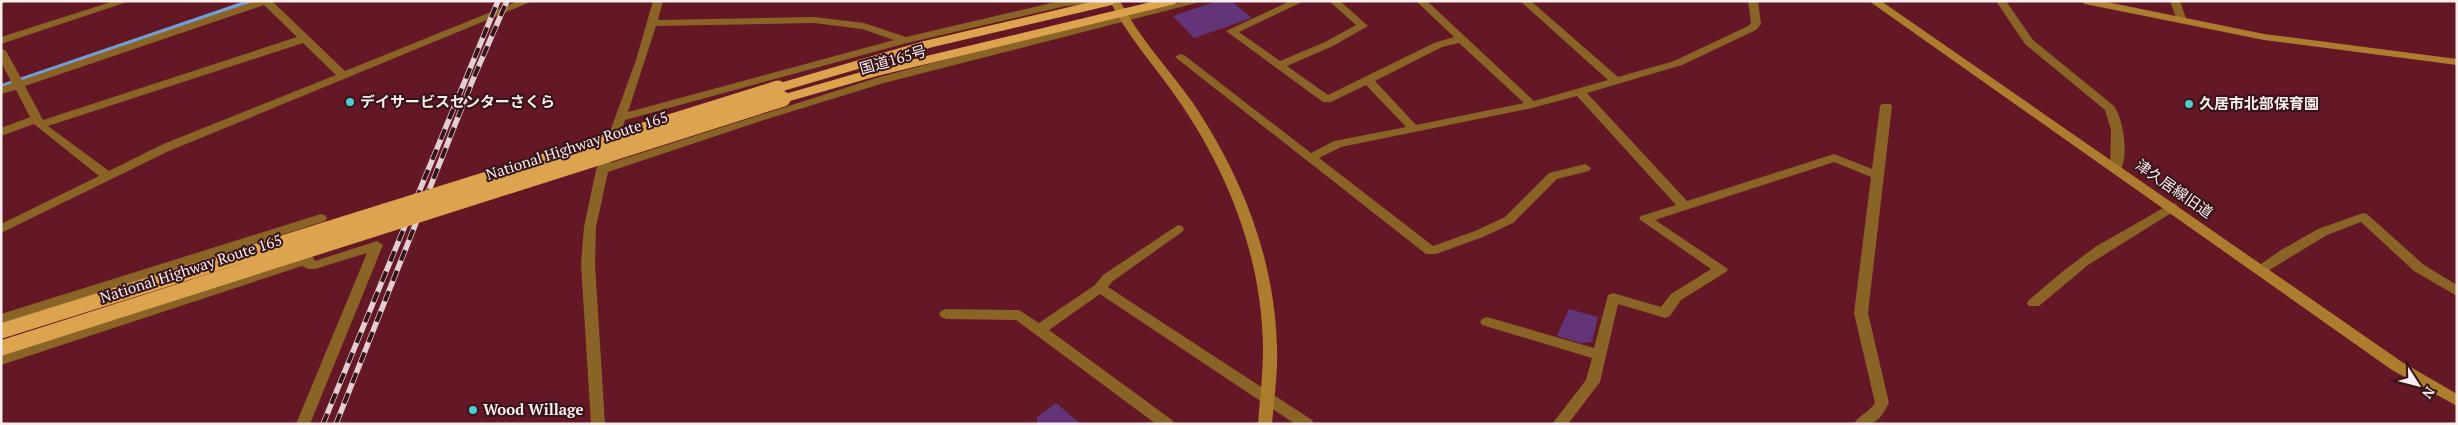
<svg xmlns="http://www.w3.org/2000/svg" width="2458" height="425" viewBox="0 0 2458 425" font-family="'PT Serif','Noto Sans JP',serif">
<rect width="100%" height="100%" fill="#641725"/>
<!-- green -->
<path fill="#643478" d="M1217,1H1231L1252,18L1194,38L1173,16Z
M1569,309L1598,317L1592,342L1580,343L1557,336Z
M1056,403L1081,424H1037V417Z"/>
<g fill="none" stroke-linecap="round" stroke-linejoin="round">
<!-- stream -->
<path stroke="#729dd6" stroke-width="5.5" d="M1,87L253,1"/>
<!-- street -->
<path fill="#8a6326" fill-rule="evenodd" d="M1,1H7L1,5Z
M114,1H130L1,44V37Z
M255,1H272L345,71L518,1H533L169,151L1,233V224L99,176L34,124L1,136V128L30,117L16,90L1,94V87L12,83L1,62V48L6,51L22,80ZM264,5L297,37L43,120L25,86ZM303,43L336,75L161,145L109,171L48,126Z
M653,1H663L658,20L814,17L864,23L906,37L1060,1H1108L1103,4L1066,6L907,43L625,120L610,163L876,78L989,48L1185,1H1204L884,83L764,120L608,172L596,227L595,264L605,424H591L581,264L584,227L596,170L636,60ZM814,23L862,29L894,40L628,112L656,26Z
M1290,1H1304L1239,32L1280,61L1325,42L1356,25L1329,1H1340L1368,26L1333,46L1287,66L1328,95L1434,43L1454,37L1416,1H1427L1534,101L1608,80L1520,1H1531L1618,77L1674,61L1748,26L1751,23L1748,1H1758L1761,24L1756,30L1682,65L1587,93L1687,201L1834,154L1872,169L1880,106L1882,104H1890L1892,106L1868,313L1889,403C1878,423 1876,424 1854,424C1858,416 1868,413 1875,403L1854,313L1871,177L1834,162L1655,220L1728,269L1726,272L1681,300L1670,316L1665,318L1618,304L1600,382L1568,424H1552L1586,380L1592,358L1482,325L1480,322L1482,319L1487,317L1594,348L1608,295L1613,293L1661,307L1671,294L1711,269L1639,219L1641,216L1676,205L1577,96L1532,108L1341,147L1319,158L1433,246L1475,231L1505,217L1549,173L1585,164L1591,168L1589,171L1557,179L1513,223L1483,237L1436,254H1426L1175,57L1180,54L1184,55L1311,153L1334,141L1406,127L1366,85L1331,102H1323L1226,31ZM1459,43L1524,103L1416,125L1375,81L1442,47Z
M1996,1H2006L2033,40L2114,106C2124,121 2129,155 2120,172L2116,173L2110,169L2111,130L2105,110L2025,44Z
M2170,1H2180L2187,21L2186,23H2178Z
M2172,203L2176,204L2178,207L2176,210L2088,265L2039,306H2029L2027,303L2029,300L2062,272L2095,247Z
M2363,213L2367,214L2424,265L2457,285V296L2414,271L2361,222L2327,235L2266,272H2256L2254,269L2281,250L2318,229Z
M321,214L325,215L327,218L325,221L1,324V314Z
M1178,225L1182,226L1184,229L1182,232L1113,281L1108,287L1312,420L1314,424H1295L1100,294L1049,330L1172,420L1174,424H1156L1016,320L946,319L941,317L939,314L941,311L946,309L1019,310L1039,323L1095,285L1103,275Z
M377,241L383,245L310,424H296L367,253L315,269H308L302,266L1,365V355L303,257H313L315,261Z"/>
<!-- secondary -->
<path fill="#ad7d2f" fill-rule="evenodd" d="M1110,1H1120C1139,38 1169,69 1193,103C1242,176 1275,259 1277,348C1278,373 1274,399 1272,424H1258C1260,399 1263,373 1263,348C1262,260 1230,176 1181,104C1158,69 1128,38 1110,1Z
M1869,1H1881L2402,362L2457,394V406L2392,370Z
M2080,1H2102L2264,34L2457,59V65L2264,40L2085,4Z"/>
<!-- highway -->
<path fill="#dda44f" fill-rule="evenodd" d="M1095,1H1118L1112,5L933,47L783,91L778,92L771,88L773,85L924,41Z
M1155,1H1177L1175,4L877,76L783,103L776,99L778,96L868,70Z"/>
<!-- rail casing -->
<g stroke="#e3cfd1" stroke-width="5.5">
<path id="rail" d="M323,424L498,1
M336,424L474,77L507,1"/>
</g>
<!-- rail -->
<use href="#rail" stroke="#351317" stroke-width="4" stroke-dasharray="11" stroke-linecap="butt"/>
<!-- highway-bridge -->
<path stroke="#dda44f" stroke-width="15" d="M1,331L778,88
M1,348L783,99"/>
</g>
<!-- markers -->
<g fill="#52cdcd" stroke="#351317" stroke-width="2">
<circle cx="350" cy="102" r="5"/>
<circle cx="2189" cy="104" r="5"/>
<circle cx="473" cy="410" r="5"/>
</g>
<g text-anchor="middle" stroke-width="4" stroke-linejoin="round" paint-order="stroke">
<!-- street labels -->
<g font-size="15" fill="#f8eeee" stroke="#351317">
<text transform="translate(893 60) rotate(-16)" y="5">国道165号</text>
<text transform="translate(577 146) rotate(-18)" y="5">National Highway Route 165</text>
<text transform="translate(2174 189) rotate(35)" y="5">津久居線旧道</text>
<text transform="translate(191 269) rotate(-18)" y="5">National Highway Route 165</text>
</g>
<!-- poi labels -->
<g font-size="15" font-weight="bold" fill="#f8eeee" stroke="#351317" text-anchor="start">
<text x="360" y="107">デイサービスセンターさくら</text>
<text x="2199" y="109">久居市北部保育園</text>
<text x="483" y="415">Wood Willage</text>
</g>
</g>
<!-- border -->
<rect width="2458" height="425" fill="none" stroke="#f8eeee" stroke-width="5"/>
<!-- north arrow -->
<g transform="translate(2418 385) rotate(126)" stroke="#351317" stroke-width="4" paint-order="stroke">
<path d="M0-4L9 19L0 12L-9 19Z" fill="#f8eeee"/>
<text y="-8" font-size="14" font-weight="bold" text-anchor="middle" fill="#f8eeee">N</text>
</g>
</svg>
